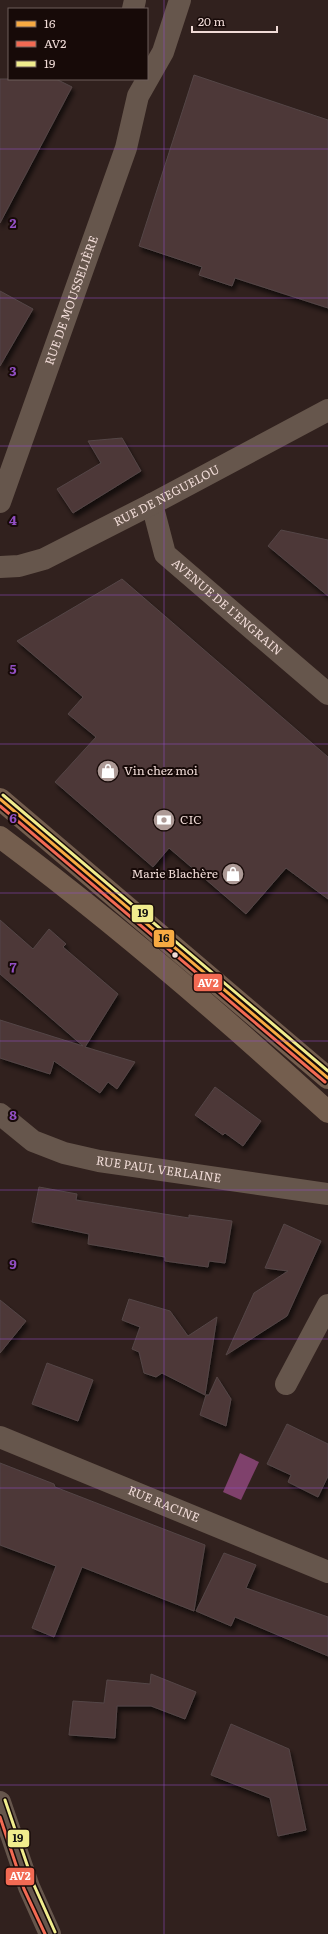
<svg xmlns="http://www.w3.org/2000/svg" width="328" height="1934" viewBox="0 0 328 1934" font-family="Literata,serif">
<defs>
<filter id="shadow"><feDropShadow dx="2.5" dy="4.5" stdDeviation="2" flood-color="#0009"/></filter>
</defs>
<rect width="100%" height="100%" fill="#31211e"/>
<!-- water -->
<path fill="#7f416c" d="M240,1453L259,1462L241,1500L223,1492Z"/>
<!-- building -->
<path fill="#4d3739" stroke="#544646" filter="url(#shadow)" d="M194,75L328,120V308L235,278L232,286L199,275L202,267L139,246Z
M0,79H56L72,87L0,223Z
M0,291L33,309L0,366Z
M122,438L141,471L73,513L57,489L101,463L88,441Z
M281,530L328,540V596L268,546Z
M122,579L328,757V899L286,868L246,914L169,848L153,867L55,782L96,737L68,714L83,697L17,641Z
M0,920L33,949L49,929L66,944L63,947L118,994L85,1047L135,1062L117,1089L108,1082L100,1093L54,1061L50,1074L0,1058V1020L83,1046L0,974Z
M215,1087L261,1121L243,1146L225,1133L223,1135L195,1115Z
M39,1187L77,1194L76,1200L189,1218V1215L232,1221L225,1263L209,1261L208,1267L165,1261V1257L88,1244L89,1234L32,1222Z
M284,1224L321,1241L287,1316L226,1355L254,1293L288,1271L265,1268Z
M129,1299L170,1311L188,1336L217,1317L205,1395L162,1373L156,1377L144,1373L139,1352L132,1349L140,1327L122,1320Z
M0,1300L26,1321L0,1353Z
M47,1363L93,1380L78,1421L32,1404Z
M217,1377L231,1399L226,1426L200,1415L206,1395H209Z
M287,1424L328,1444V1476L318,1497L288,1482L291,1475L267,1464Z
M0,1463L54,1484L55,1487L205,1545L194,1611L82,1567L54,1637L32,1628L56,1566L0,1545Z
M224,1553L256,1565L246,1588L328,1617V1656L235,1617L231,1626L196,1611Z
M151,1674L196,1692L185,1719L151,1706H117L115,1738L69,1735L73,1701L104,1703L107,1680L150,1684Z
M231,1724L289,1749L306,1830L278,1836L270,1798L211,1775Z"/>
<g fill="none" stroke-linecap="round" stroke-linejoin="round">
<!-- minor -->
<g stroke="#66564c" stroke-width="22">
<path d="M133,9L135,0"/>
<path id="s1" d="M0,502L126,148L138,96L163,52L180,0"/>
<path id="s2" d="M152,504L165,554L328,694"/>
<path id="s3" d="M0,567L19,566L44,559L152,504L328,410"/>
<path id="s4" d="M0,1114L33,1141L64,1153L99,1161L328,1194"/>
<path d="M286,1384L328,1305"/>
<path id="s5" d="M0,1437L328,1572"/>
<path d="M0,1802L29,1887L50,1934"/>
</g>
<!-- major -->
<path stroke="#745e4e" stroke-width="22" d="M0,799L328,1078
M0,837C114,922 223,1016 328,1112"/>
<!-- bus-1 casing -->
<g stroke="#170a08" stroke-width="6">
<path id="bus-1" d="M0,799L328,1078"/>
</g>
<!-- bus-2 casing -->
<g stroke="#170a08" stroke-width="6">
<path id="bus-2" d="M0,806L325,1082
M0,1817L24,1889L45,1934"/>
</g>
<!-- bus-3 casing -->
<g stroke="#170a08" stroke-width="6">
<path id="bus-3" d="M3,795L328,1071
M5,1800L34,1885L55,1932"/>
</g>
<!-- bus-1 -->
<use href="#bus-1" stroke="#f7aa42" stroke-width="3"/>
<!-- bus-2 -->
<use href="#bus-2" stroke="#f26a53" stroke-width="3"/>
<!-- bus-3 -->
<use href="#bus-3" stroke="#f0ec8d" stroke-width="3"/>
</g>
<!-- grid -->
<path fill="none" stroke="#924fc4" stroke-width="1" stroke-opacity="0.55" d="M164,0V1934M0,149H328M0,298H328M0,446H328M0,595H328M0,744H328M0,893H328M0,1041H328M0,1190H328M0,1339H328M0,1488H328M0,1636H328M0,1785H328"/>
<!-- icons -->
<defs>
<g id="shop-disc" transform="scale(1.15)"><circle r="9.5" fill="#ad9a96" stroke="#170a08"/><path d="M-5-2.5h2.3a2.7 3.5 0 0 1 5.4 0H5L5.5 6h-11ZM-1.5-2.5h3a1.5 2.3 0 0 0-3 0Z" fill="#fff"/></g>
<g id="bank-disc" transform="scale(1.15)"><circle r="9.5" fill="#ad9a96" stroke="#170a08"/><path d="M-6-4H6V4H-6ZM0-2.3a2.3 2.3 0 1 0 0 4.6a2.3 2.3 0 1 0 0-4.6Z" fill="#fff"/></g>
</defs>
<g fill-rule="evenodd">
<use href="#shop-disc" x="108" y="771"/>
<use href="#bank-disc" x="164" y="820"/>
<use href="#shop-disc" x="233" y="874"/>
</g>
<!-- markers -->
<circle fill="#f0dbd7" stroke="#170a08" stroke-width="1.5" cx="175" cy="955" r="3.5"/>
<g text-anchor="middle" stroke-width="4" stroke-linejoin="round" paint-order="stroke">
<!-- street labels -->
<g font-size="12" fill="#f0dbd7" stroke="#170a08">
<text dy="4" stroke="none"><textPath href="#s1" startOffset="214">RUE DE MOUSSELIÈRE</textPath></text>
<text dy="4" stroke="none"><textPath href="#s3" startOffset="183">RUE DE NEGUELOU</textPath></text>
<text dy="4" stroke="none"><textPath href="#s2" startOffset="133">AVENUE DE L'ENGRAIN</textPath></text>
<text dy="4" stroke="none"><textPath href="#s4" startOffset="172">RUE PAUL VERLAINE</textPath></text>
<text dy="4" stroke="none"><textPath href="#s5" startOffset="177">RUE RACINE</textPath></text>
</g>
<!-- poi labels -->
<g font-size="12" fill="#f0dbd7" stroke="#170a08" text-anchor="start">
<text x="124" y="775">Vin chez moi</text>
<text x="180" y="824">CIC</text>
<text x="218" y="878" text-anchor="end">Marie Blachère</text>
</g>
</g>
<g font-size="13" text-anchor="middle" font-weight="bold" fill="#924fc4" stroke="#170a08" stroke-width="4" stroke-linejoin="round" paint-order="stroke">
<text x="13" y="228">2</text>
<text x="13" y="376">3</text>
<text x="13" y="525">4</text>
<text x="13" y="674">5</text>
<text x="13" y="823">6</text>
<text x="13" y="972">7</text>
<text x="13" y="1120">8</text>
<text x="13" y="1269">9</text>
</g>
<g stroke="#170a08" stroke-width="1.5">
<rect x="131" y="904" width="23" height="19" rx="4" fill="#f0ec8d"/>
<rect x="153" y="929" width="22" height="19" rx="4" fill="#f7aa42"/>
<rect x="193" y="973" width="30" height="19" rx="4" fill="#f26a53"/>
<rect x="7" y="1829" width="23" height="19" rx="4" fill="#f0ec8d"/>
<rect x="5" y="1867" width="30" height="19" rx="4" fill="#f26a53"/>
</g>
<g font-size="11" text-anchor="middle" font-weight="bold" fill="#fff">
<text x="208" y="987">AV2</text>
<text x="20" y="1880">AV2</text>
</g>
<g font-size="11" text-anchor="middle" font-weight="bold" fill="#111">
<text x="143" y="917">19</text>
<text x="164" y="942">16</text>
<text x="18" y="1842">19</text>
</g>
<!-- legend -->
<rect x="8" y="8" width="140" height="72" fill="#170a08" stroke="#6e5e5b"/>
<rect x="16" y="21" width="20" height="6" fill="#f7aa42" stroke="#6e5e5b"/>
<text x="44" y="28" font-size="12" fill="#f0dbd7">16</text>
<rect x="16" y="41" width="20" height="6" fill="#f26a53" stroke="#6e5e5b"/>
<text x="44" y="48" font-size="12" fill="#f0dbd7">AV2</text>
<rect x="16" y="61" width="20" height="6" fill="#f0ec8d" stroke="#6e5e5b"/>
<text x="44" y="68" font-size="12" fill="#f0dbd7">19</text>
<!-- scale -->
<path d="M192 26v6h85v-6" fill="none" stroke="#f0dbd7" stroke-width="2"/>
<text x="198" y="26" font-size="12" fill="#f0dbd7" stroke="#170a08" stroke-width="3" paint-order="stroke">20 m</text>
</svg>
